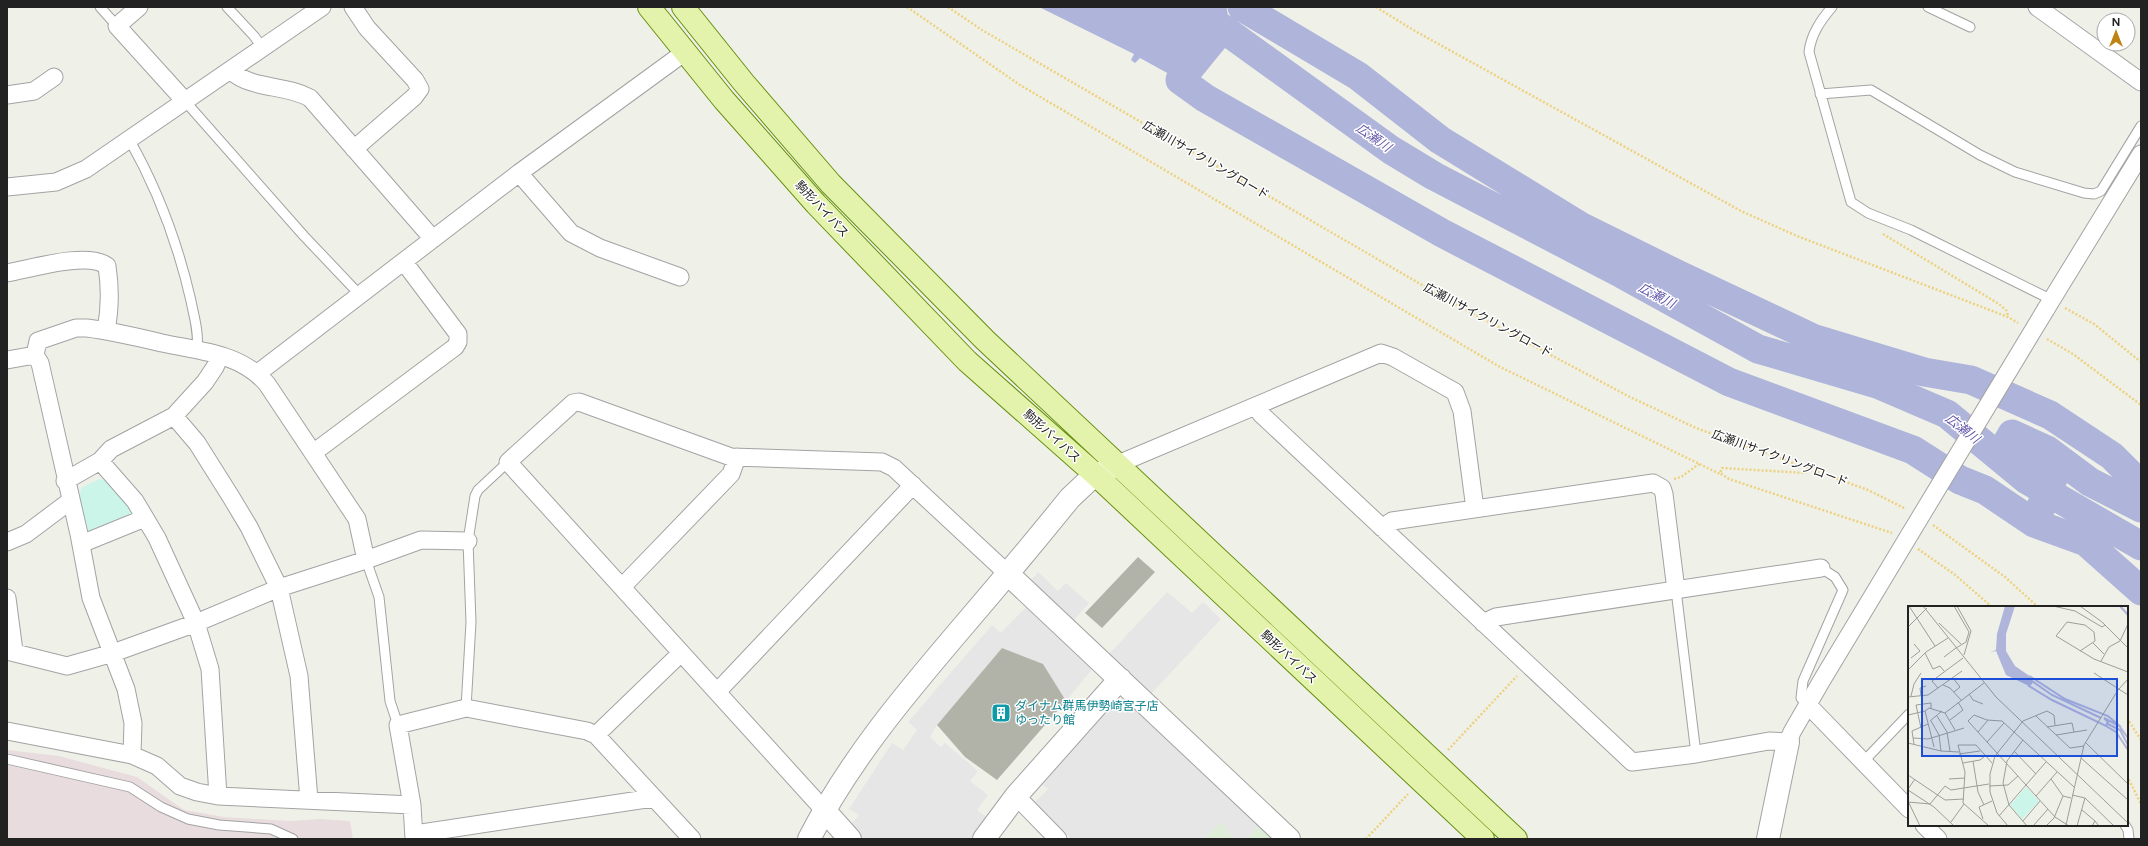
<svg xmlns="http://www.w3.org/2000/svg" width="2148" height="846" viewBox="0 0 2148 846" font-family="Figtree,'Noto Sans JP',sans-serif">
<rect width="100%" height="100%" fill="#eff1e9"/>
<!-- industrial -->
<path fill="#e9dcde" d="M7,750L59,756L137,777L184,810L224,817L291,821L320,819L350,821L353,839H7Z"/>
<!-- farmland -->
<path fill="#ddedd7" d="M1221,822L1234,839H1205Z
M1261,824L1276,839H1247Z"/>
<!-- park -->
<path fill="#ccf5ea" d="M99,479L111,482L135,509L131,518L97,533L86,530L79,500L81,488Z"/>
<!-- parking -->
<path fill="#e6e6e6" d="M1038,572L1058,591L1066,583L1089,603L1073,621L1032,583L1031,580Z
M1167,592L1192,613L1203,602L1221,619L1151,694L1108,655Z
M1027,606L1093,668L1066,701L1002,648L937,725L930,737L941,747L945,743L978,771L970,781L988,795L977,810L987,817L971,839H864L851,824L859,815L849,809L892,743L903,750L917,730L908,722L992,625L1001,633Z
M1111,702L1121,711L1130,702L1261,824L1247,839H1234L1221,822L1205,839H1071L1035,802L1048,789L1040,783Z"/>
<!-- water -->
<path fill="#afb4da" d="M1039,7H1212L1216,36L1180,80L1140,58L1135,63L1131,60L1134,54Z"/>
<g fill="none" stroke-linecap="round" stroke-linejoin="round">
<!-- river -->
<path stroke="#afb4da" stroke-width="29" d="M1188,7L1204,15L1391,150L1434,176L1622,274L1758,349L1877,384L1947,414L2027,480L2141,546
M1212,7L1216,36L1180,80L1205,98L1442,233L1729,382L1913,450L1960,480L1985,490L2034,523L2055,474L2035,465L2008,441L2012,434L2047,450L2090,482L2141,508
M1242,7L1358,76L1440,140L1582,227L1677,274L1815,339L1924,372L1971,380L2050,415L2112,456L2141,485
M2042,505L2034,523L2086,542L2141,591"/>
</g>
<!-- building -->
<path fill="#b2b3a8" d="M1138,557L1155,572L1102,628L1085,613Z
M1002,648L1043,664L1066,701L997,780L965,757L937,725Z"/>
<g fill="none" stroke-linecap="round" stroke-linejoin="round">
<!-- service casing -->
<g stroke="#a3a3a3" stroke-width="11">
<path id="service" d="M100,7L117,26
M227,7L254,36L262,47
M1832,7C1821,20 1811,34 1809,52L1851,202L1868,213L1911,230L2052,300
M1928,7L1970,27
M1820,94L1871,90L1980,155L2015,172L2084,193L2094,194L2101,191L2141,126
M184,100L304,236L360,295
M129,139C158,190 178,244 191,301C194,317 199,332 197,349
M366,560L379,597L390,701L398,725
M1676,590L1696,754
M1808,705L1801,698L1803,681L1843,590L1835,577L1821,568
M466,708L471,622L468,541L475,496L478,490L508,462
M7,759L130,787L161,807L188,819L219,825L271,829L293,839
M1864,761L1909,714
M2125,825L2128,830L2129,839"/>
</g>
<!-- minor casing -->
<g stroke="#a3a3a3" stroke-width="19">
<path id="minor" d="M139,7L117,26L184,100
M353,7L367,28L415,80L420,89L414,97L354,149
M2037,7L2141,82
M231,71C253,90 285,84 310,98L433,239
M7,95L34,91L54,77
M519,173L571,233L600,248L680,277
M7,187L56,182L86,169L322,7
M7,273C30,269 88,251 107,266C110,286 110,310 106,330
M2046,309L2141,154
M35,355L38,341L76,328H87C112,331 137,337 162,343C199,351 241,353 267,384L357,519L366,560
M7,360L35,355L40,363L79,534L91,598L126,689L133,723L132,755
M258,373L519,173L685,52
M1256,406L1261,414L1632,762L1696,754L1769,741L1788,742L1792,732L1822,680L1910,534
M174,416L197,443L231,497L249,527L279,588L299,676L309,800
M313,453L455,347L458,342V334L404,262
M100,461L135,501L157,538L196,623L210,669L218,796
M1118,464L1381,353L1393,357L1455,392L1462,411L1475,509
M65,481L100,461L111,449L174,416L205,382L215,367L220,356
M1382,528L1392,521L1653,483L1662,488L1664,494L1676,590
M7,542L26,534L70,501
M81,544L145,518
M622,587L731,474L737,457
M7,598L14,651
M1483,623L1496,617L1821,568
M7,651L67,666L113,653L196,623L279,588L366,560L421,540L468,541
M717,692L913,485
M1808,705L1909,809
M7,731L132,755L157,766L180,786L197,792L218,796L412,805
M596,735L681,653
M1016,796L1058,839
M824,810L508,462L573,403L579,402L731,457L882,462L894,468L1008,574
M1924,825L1938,839
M415,834L653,798
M414,839L412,805L398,725L466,708L587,731L596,735L692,839"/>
</g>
<!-- tertiary casing -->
<g stroke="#a3a3a3" stroke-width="24">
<path id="tertiary" d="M1008,574L1289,839
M824,810L850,839
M809,839C850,759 907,692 965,624C1001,582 1036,540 1070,498L1088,481L1112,467
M984,839L1016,796L1120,679
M1768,839L1788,742"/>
</g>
<!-- primary casing -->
<g stroke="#67900f" stroke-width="24">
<path id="primary" d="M649,7L724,100L816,204L967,361L1097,476L1483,839
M683,7L744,83L831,184L985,340L1516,839"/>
</g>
<!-- path -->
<path stroke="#edd17f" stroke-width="2.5" stroke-dasharray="2 2" stroke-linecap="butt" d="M907,7L1020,85L1500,367L1722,475
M948,7L982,30L1455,304L1628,396L1696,428L1868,490L1906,509
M1376,7L1415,31L1741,211L1797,236L2008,317L2018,323
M1883,234L1999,304L2007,311L2008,317
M2065,308L2094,324L2141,362
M2047,339L2073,354L2141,405
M1810,469L1805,473L1722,468L1720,473L1729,479L1892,533
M1674,479L1681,477L1699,464
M1933,525L2005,577L2038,607
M1918,549L1954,574L1992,607
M2127,718L2141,740
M1448,750L1517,676
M2127,776L2141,804
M1366,839L1408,794"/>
<!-- service -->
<use href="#service" stroke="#fff" stroke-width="9"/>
<!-- minor -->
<use href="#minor" stroke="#fff" stroke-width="17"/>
<!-- tertiary -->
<use href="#tertiary" stroke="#fff" stroke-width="22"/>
<!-- primary -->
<use href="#primary" stroke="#e4f3ac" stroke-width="22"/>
<!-- minor-bridge casing -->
<g stroke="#a3a3a3" stroke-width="19" stroke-linecap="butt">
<path id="minor-bridge" d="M1910,534L2046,309"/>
</g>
<!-- minor-bridge -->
<use href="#minor-bridge" stroke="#fff" stroke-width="17"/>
</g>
<!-- icons -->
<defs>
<g id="building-square" transform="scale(1)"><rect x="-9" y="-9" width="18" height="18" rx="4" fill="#0f9aa8" stroke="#fff"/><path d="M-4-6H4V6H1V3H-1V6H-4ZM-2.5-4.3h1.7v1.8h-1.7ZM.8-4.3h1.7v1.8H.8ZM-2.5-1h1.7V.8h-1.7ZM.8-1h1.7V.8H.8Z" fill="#fff"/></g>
</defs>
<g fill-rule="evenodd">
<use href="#building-square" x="1001" y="713"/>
</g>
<g text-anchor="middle" stroke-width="3" stroke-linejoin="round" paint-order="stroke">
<!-- street labels -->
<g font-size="12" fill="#222" stroke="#fff">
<text transform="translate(1206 160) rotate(30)" y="4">広瀬川サイクリングロード</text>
<text transform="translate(822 209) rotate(47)" y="4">駒形バイパス</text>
<text transform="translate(1488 320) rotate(28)" y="4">広瀬川サイクリングロード</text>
<text transform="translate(1052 436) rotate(42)" y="4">駒形バイパス</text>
<text transform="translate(1780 458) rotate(20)" y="4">広瀬川サイクリングロード</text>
<text transform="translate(1289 657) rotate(43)" y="4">駒形バイパス</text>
</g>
<!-- culture labels -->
<g font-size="12" fill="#0d838f" stroke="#fff" text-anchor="start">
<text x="1015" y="710">ダイナム群馬伊勢崎宮子店<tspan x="1015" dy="14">ゆったり館</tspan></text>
</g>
<!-- water labels -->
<g font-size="13" font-style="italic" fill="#6256a9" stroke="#fff">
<text transform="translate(1374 137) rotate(35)" y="5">広瀬川</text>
<text transform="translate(1657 295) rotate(28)" y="5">広瀬川</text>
<text transform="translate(1963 428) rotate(38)" y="5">広瀬川</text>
</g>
</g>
<!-- overview -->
<g transform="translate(1908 606)">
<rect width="220" height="220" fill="#eff1e9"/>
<path d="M118,181L131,195L114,213L102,199Z" fill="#ccf5ea"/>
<path d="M97,0H107L98,28V45L107,60L123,71L124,76L121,80L98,69L88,45L82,46L88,44L89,28Z" fill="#afb4da"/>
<path fill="none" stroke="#afb4da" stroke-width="2" d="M212,0L220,9M123,71L157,93L200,110L213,121L196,112L200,116L198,120L144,94L121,80L124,76ZM124,75L144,89L193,112M198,117L212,124L220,139M198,120L208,126L220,144M212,121L220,132"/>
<path fill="none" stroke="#9d9e99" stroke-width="1" d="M1,0L27,40M15,0L88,91L220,217M46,0L61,26L58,36L48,42M49,0L63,25L56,49M145,0L167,5L194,21L197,19M172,0L194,16L220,42M31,17L53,38M0,21L19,2M185,37L196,48M172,45L187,35L186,26L177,19L159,16L148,30L186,53L220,66M17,47L25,63L32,60L36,65M36,51L48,42M3,52L12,45L6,38M193,55L201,41L212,35L220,18M0,64L18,46L40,32M186,67L220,89M45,72L52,81L46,86M35,79L42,82L53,94M30,82L24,75L55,52M61,88L65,94L75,98M3,90L6,78L13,67M13,90L12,82L18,80M0,91L20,89L54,65M17,105L21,102L37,107L47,124M37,107L76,77M0,109L17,105L26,141M29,110L39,126L42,145M128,110L162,142L176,140M42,114L55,104L50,96M22,115L34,105M23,115L31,129L33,145M139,121L164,117L166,126M13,122L8,99L23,97V103M70,126L80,114M148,129L179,124M5,132L20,133L56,122M115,134L99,155L95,177L101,199L119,220M79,136L96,117M0,137L33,145L51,146M178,137L220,178M6,138L4,125L20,118M106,145L128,168M51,148L72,145M173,152L220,194M65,155L70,186L76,199M55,157L72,154L77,150M0,169L37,194L56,193M41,173L57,172M143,173L155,190L163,192M81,180L100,179L110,170M0,183L7,173M0,184L26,201L46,220M164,189L177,192L206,220M128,190L149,166M0,195L12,220M0,196L22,198L37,180L43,184L81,178M174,204L187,215M91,210L138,156M75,213L71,201L84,195M115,215L132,195M43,216L56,198M158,219L176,139L210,84L220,73M81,220L55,197L57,166L50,139H68L84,157M100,220L89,207L82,186V168L87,150L115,115L139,105L146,109L147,119M125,220L140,203M138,220L146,212L155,190M161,220L147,211L60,115L66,109L79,114L94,115L166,181M169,220L177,192M184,220L187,215L191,220"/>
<path fill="#1d4ed8" fill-opacity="0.15" stroke="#1d4ed8" stroke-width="2" d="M14,73H209V150H14Z"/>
<rect width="220" height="220" fill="none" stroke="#222" stroke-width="2"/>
</g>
<!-- border -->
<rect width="2148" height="846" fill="none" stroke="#222222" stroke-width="16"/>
<!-- north arrow -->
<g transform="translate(2116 32)"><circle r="19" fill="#ffffff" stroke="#a7a7a7"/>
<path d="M0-3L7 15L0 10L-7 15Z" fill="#bf8314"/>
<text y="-6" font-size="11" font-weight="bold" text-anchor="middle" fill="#222222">N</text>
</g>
</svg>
